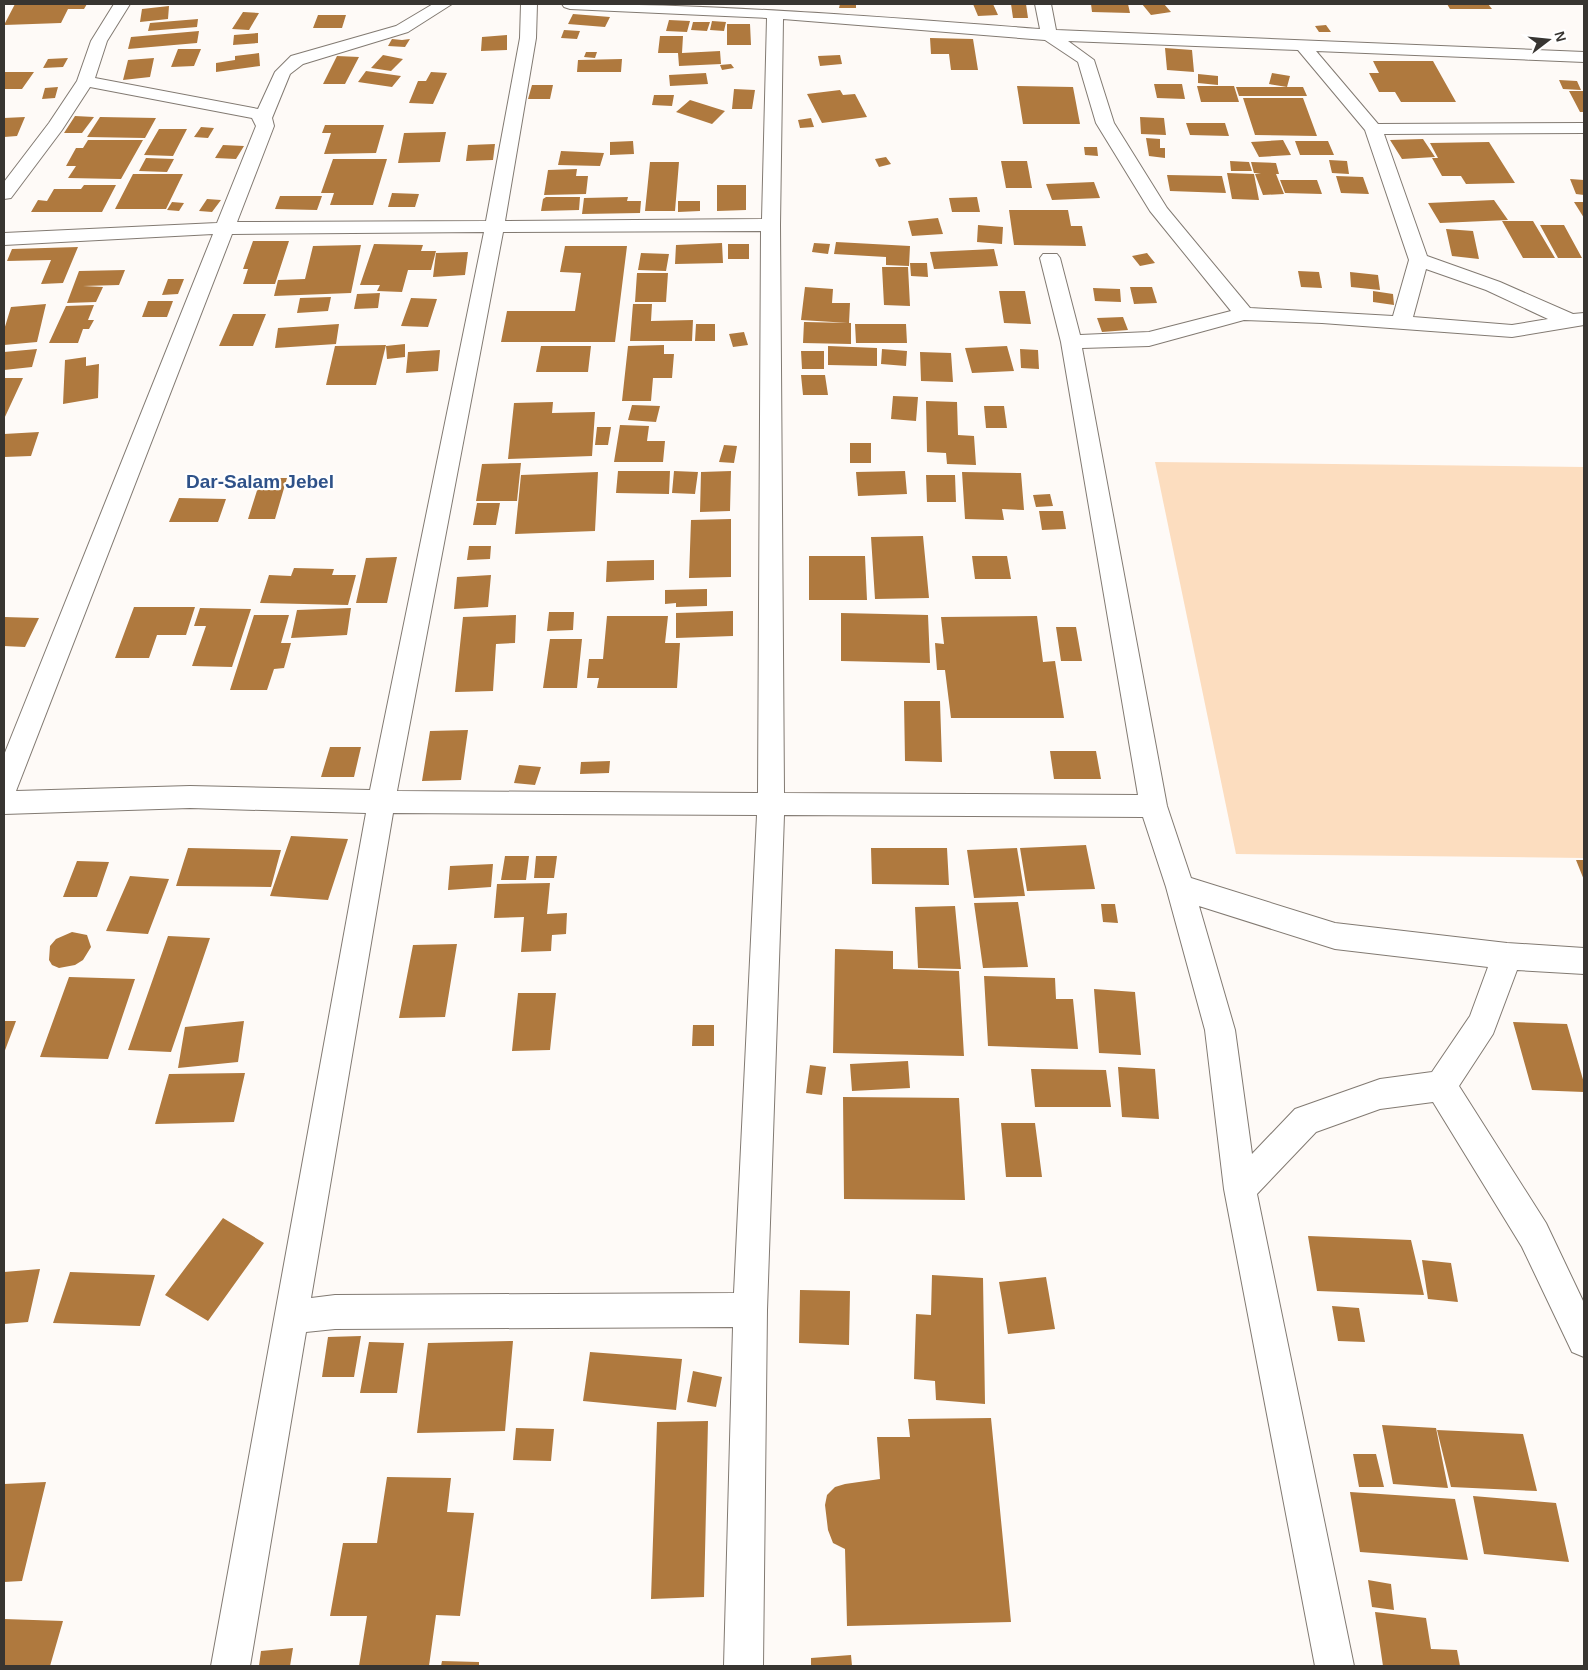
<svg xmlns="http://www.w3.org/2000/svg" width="1588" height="1670" viewBox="0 0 1588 1670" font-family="Arial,sans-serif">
<rect width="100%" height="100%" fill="#fefaf7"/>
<!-- green -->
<path fill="#fcddbf" d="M1155,462L1584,467V858L1236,854Z"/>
<!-- building -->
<path fill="#af793e" d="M15,4H87L84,9H68L61,23L4,25Z
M840,4H856V8H839Z
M973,4H993L998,15L978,16Z
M1011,4H1026L1028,18H1013Z
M1091,4H1128L1130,13L1092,12Z
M1142,4H1164L1171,12L1151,15Z
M1447,4H1488L1492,9H1450Z
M169,6L168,19L140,22L142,9Z
M243,12L259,13L249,30L232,29Z
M573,14L610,17L605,27L568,24Z
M318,15H346L342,28H313Z
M198,19L197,27L148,31L150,23Z
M669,20L690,21L687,32L666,31Z
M712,21L726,22L724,31L710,30Z
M693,22H710L707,31L691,30Z
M727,24H750L751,45H727Z
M1326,25L1331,32H1319L1315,26Z
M564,30L580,31L577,39L561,38Z
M199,31L197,43L128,49L131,37Z
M258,33V43L233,45L234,35Z
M507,35V50L481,51L482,37Z
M660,36H683L682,53L720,51L721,64L679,66L678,53H658Z
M930,38L973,39L978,70H951L949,54H931Z
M392,39L402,40L410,39L405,47L388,46Z
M1165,48L1192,50L1194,72L1167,70Z
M178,49H201L194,66L171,67Z
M586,52H597L595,58L584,57Z
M259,53L260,66L216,72V63L235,60V56Z
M383,55L403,59L391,71L371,68Z
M840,55L842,64L820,66L818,56Z
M337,56L359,57L345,84H323Z
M68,58L63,67L43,68L48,59Z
M154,58L150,77L123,80L128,60Z
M622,59L621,72H577L578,60Z
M1373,61H1433L1456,102H1401L1395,92H1379L1369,73H1379Z
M731,64L734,68L722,70L720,65Z
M366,71L401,76L392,87L358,82Z
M4,72H34L22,89H4Z
M431,72L447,73L433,104L409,103L418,81H426Z
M706,73L708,84L670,86L669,75Z
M1272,73L1290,76L1287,87L1269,84Z
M1198,74L1218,76V85L1198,83Z
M1559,80L1577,81L1581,90L1563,89Z
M1154,84H1182L1185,99L1157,98Z
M532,85H553L550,99H528Z
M1017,86L1073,87L1080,124H1023Z
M1197,86H1234L1239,102H1201Z
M58,87L55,98L42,99L45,88Z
M1236,87H1303L1307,96H1239Z
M734,89L755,90L752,109H732Z
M840,90L843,95L855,94L867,117L822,123L807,94Z
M1569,91H1584V112H1580Z
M654,95H674L672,106L652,105Z
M1243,98H1303L1317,136L1255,135Z
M690,100L725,111L712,124L676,112Z
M75,116L94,117L82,133H64Z
M25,117L17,136L4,137V118Z
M100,117L156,118L145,138L87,137Z
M1140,117L1164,118L1166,135L1141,134Z
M811,118L814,127L800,128L798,120Z
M1186,123H1225L1229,136L1190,135Z
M325,125H384L376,153L324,154L331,133H322Z
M201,127L214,128L208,138L194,137Z
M159,129H187L173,156L144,155Z
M446,132L440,162L398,163L404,133Z
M1146,138L1160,139V148H1165V158L1149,156Z
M1423,139L1435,157L1402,159L1390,140Z
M88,140H143L121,179L68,178L76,166H66L76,148H83Z
M1283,140L1291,155L1259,157L1251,142Z
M633,141L634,154L610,155V142Z
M1295,141H1328L1334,155H1300Z
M1489,142L1515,183L1466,184L1461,176H1442L1432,158H1438L1430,143Z
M495,144L493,160L466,161L468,145Z
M223,145L244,146L236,159L215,158Z
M1084,147H1097L1098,156L1085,155Z
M561,151L604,153L600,166L558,165Z
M886,157L891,164L879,167L875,159Z
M146,158L174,159L167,172L139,171Z
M333,159H387L373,205H330L334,193H321Z
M1329,160L1347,161L1349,174L1332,173Z
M1001,161H1027L1032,188H1006Z
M1230,161L1249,162L1252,171H1231Z
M650,162H679L675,211H645Z
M1251,162L1276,163L1279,174H1276L1284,194L1263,195L1255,174L1261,173H1254Z
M577,169L576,176H588L586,194L544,195L548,170Z
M1227,173L1254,174L1259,200L1232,199Z
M133,174H183L166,209H115Z
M1167,175L1222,176L1226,193L1170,191Z
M1336,176L1363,177L1369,194L1341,193Z
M1570,179L1584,180V195L1576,194Z
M1280,180H1317L1322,194L1285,193Z
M1094,182L1100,198L1052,200L1046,184Z
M84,185H116L102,212H31L38,200L47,201L54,189H81Z
M717,185H746V210L717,211Z
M392,193L419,194L415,207H388Z
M280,196H322L317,210L275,209Z
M546,197H580L579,210L541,211L543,199Z
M628,197L627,201H641L640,213L582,214L584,198Z
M977,197L980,212H952L949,198Z
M207,199L221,200L212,212L199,211Z
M1494,200L1508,220L1440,223L1428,203Z
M678,201H700V211L678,212Z
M172,202L184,203L179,211L167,210Z
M1574,202H1584V218Z
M1009,210H1068L1071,226H1082L1086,246L1014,245Z
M938,218L943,234L912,236L908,221Z
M1502,221H1533L1555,258H1523Z
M978,225L1003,227L1002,244L977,242Z
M1540,225H1564L1582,258H1558Z
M1446,229L1473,231L1479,259L1452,256Z
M253,241H289L275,284H243L248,269H243Z
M836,242L910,246L909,266L886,265V257L834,254Z
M722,243L723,263L675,264L676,245Z
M814,243L830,244L828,254L812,252Z
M374,244L423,245L421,251H436L431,270H408L402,292L377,291L380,285H360Z
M728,244H749V259H728Z
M361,245L351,293L274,296L278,280L305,279L313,246Z
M565,246H627L615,342H501L507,311H575L581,273L560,272Z
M78,247L63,283L41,284L51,260L7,261L12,249Z
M994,249L998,266L934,269L930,252Z
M468,252L465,275L433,277L436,253Z
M641,253L669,254L666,271L638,270Z
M1147,253L1155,263L1140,266L1132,256Z
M910,263H927L928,277L911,276Z
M882,267H908L910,306L884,305Z
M125,270L119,285L83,286L103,287L96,302L67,303L79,271Z
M1298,271L1319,272L1322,288L1301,287Z
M1350,272L1378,275L1380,290L1351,287Z
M637,273H668L666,302H635Z
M168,279H184L178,294L162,295Z
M805,287L833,289L832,303H850L849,323L801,320Z
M1130,287H1152L1157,303L1134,304Z
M1093,288L1120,289L1121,302L1095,301Z
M999,291H1025L1031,324L1004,323Z
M1373,291L1393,294L1394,305L1373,302Z
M380,293L378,308L354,309L357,294Z
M331,297L328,311L297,313L300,298Z
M411,298L437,299L428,327L401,326Z
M148,301H173L167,317H142Z
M46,304L37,342L4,345V330L11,307Z
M633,304H652L651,321L693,320L692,341H630Z
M94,305L88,320H94L89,329H83L78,343H49L66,306Z
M233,314H266L253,346H219Z
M1123,317L1128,330L1102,332L1097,318Z
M804,322L851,323V344L803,343Z
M339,324L336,344L275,348L278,328Z
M696,324H715V341H695Z
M855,324H906L907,343H856Z
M744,332L748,345L733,347L729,334Z
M405,344V357L387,359L386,346Z
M386,345L376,385H326L335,346Z
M664,345V354H674L672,378H653L651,401H622L628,346Z
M541,346H591L588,372H536Z
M828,346L877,348V366L828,365Z
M1007,346L1014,371L972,373L965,348Z
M37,349L32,367L4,370V352Z
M882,349L907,351L906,366L881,364Z
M1020,349L1038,350L1039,369L1021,368Z
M440,350L438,371L406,373L408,352Z
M801,351H824V369H802Z
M920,352L951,353L953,382L921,381Z
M86,357V366L99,364L98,398L63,404L65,360Z
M801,375H825L828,395H803Z
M4,378H23L4,419Z
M893,396L918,397L916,421L891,419Z
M926,401L957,402L958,435L974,436L976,465L947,464L946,453L927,452Z
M553,402L552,413L595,412L592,456L508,459L514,403Z
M632,405L660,406L656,422L628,420Z
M984,406H1004L1007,428H986Z
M620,425L649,426L647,441H665L663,462H614Z
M597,427H611L608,445H595Z
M39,432L31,456L4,457V434Z
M850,443H871V463H850Z
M724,445L737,446L734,463L719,462Z
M521,463L517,501H476L482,464Z
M618,471H670L669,494L616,493Z
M674,471L698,472L695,494L672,493Z
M731,471L730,511L700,512L701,472Z
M905,471L907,494L858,496L856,472Z
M598,472L595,531L515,534L521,475Z
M962,472L1021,473L1024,510L1002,509L1004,520L965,519Z
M926,475H955L956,502H927Z
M261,478H287L275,519H248Z
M1050,494L1053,506L1036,507L1033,495Z
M179,498L226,499L218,522H169Z
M477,503H500L496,525H473Z
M1039,511H1063L1066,529L1042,530Z
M731,519V577L689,578L691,520Z
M923,536L929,598L875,599L871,537Z
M469,546H491L490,559L467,560Z
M809,556H865L867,600H809Z
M972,556H1007L1011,579H975Z
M397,557L387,603H356L366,558Z
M654,560V580L606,582L607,561Z
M294,568L334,569L332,575H356L348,605L260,603L269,575L291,576Z
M491,575L488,607L454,609L457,577Z
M707,589V606L676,607V603L665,604V590Z
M134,607H195L186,635H157L149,658H115Z
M200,608L251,609L232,667L192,666L206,626H194Z
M351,608L347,635L291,638L297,610Z
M733,611V636L676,638V613Z
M549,612H574L573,630L547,631Z
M841,613L928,615L930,663L841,661Z
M254,615H289L281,643H291L284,668L274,669L267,690H230Z
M516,615L515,643L496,644L493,691L455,692L463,617Z
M607,616H668L665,643H680L677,688H597L599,678H587L589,659H603Z
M1037,616L1043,662L1055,661L1064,718H951L945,670H937L935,643L944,644L941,617Z
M4,617L39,618L25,647L4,646Z
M1056,627H1076L1082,661H1061Z
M550,639H582L577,688H543Z
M904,701H940L942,762L905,761Z
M468,730L461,780L422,781L430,731Z
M330,747H361L354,777H321Z
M1050,751H1096L1101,779H1054Z
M610,761L609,773L580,774L581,762Z
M519,765L541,767L535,785L514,783Z
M291,836L348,839L328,900L270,896Z
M1086,845L1095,889L1027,891L1020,848Z
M188,848L281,850L271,887L176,886Z
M871,848H947L949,885L872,884Z
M1017,848L1025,896L974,898L967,850Z
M505,856H529L526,880H501Z
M536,856H557L554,878H534Z
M1576,860H1584V880Z
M77,861L109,862L97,897H63Z
M493,864L491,887L448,890L450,866Z
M130,876L169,879L148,934L106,931Z
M550,883L547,914L567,913L566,934L552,935L551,951L521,952L524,917L494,918L497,884Z
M1018,902L1028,967L983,968L974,903Z
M1101,904H1115L1118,923L1103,922Z
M955,906L961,969L918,968L915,907Z
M72,932L87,935L91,947L83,960L75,965L59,968L52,965L49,960L50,946L56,939Z
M168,936L210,938L171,1052L128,1050Z
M457,944L445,1017L399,1018L413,945Z
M835,949L893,951V969L959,971L964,1056L833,1053Z
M984,976L1055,978L1056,999H1073L1078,1049L988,1046Z
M69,977L135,979L108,1059L40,1057Z
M1094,989L1135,992L1141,1055L1099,1053Z
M518,993H556L550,1050L512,1051Z
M4,1021H16L4,1053Z
M244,1021L238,1062L178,1068L185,1027Z
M1513,1022L1567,1024L1584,1083V1092L1532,1090Z
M693,1025H714V1046H692Z
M908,1061L910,1088L852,1091L850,1064Z
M810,1065L826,1067L822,1095L806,1093Z
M1118,1067L1155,1069L1159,1119L1122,1117Z
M1031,1069L1106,1070L1111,1107H1035Z
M245,1073L234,1122L155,1124L169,1074Z
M843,1097L959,1098L965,1200L844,1199Z
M1001,1123H1035L1042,1177H1006Z
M223,1218L264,1243L208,1321L165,1295Z
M1308,1236L1411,1240L1424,1295L1317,1291Z
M1422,1260L1451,1263L1458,1302L1428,1299Z
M40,1269L28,1322L4,1324V1272Z
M70,1272L155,1275L140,1326L53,1323Z
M932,1275L983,1278L985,1404L936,1400L935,1381L914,1379L916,1314L931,1315Z
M1046,1277L1055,1329L1008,1334L999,1282Z
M800,1290L850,1291L849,1345L799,1343Z
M1332,1306L1359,1308L1365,1342L1338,1341Z
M361,1336L354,1377H322L328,1337Z
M513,1341L505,1431L417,1433L428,1343Z
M369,1342L404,1343L397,1393H360Z
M590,1352L682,1359L676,1410L583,1401Z
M693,1371L722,1377L716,1407L687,1402Z
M991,1418L1011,1622L847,1626L845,1549L833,1543L828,1530L825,1505L827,1495L835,1487L845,1484L880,1479L877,1437H910L908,1419Z
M708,1421L704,1597L651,1599L657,1422Z
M1382,1425L1436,1428L1448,1488L1393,1484Z
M516,1428L554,1429L551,1461L513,1460Z
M1437,1430L1523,1434L1537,1491L1451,1487Z
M1353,1454H1376L1384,1487H1359Z
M387,1477L451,1478L447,1512L474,1513L460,1616L436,1615L429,1666H359L367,1616H330L343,1543H377Z
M46,1482L22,1581L4,1582V1484Z
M1350,1492L1455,1499L1468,1560L1360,1552Z
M1473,1496L1556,1503L1569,1562L1484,1554Z
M1368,1580L1391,1584L1394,1610L1372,1607Z
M1375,1612L1426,1618L1431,1649L1457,1650L1460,1666H1383Z
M4,1619L63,1621L50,1666H4Z
M293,1648L290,1666H259L261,1651Z
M851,1655L852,1666H811V1658Z
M442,1661L479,1662V1666H441Z"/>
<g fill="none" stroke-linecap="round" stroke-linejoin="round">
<!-- street casing -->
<g stroke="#827a72" stroke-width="2">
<path id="street" d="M114,4H130L107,41L95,78L258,109L275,72L291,56L396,26L433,4H452L408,32L303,64L290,74L272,118L274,126L237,222L486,221L520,38L521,4H537L536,38L505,221L762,219L767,18L570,9L564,7L562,4C722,4 881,17 1040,29L1035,4H1051L1056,30L1584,52V62L1316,51L1378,124L1584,123V133L1384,134L1427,256L1500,282L1573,314L1584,313V325L1512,337L1322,323L1244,320L1149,346L1082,348L1167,806L1191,878L1335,923L1507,943L1584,948V974L1517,970L1493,1034L1459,1086L1546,1223L1584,1303V1357L1572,1352L1522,1247L1433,1102L1380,1109L1316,1132L1257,1194L1354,1666H1315L1224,1189L1205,1030L1166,887L1143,817L784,815L767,1310L763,1666H724L733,1327L335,1329L306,1332L250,1666H211L366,813L190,808L4,814V755L213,234L4,245V233L217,223L256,126L252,118L90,87L62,130L11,198L4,199V182L49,123L77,81L91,41ZM783,19L1045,40L1078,62L1096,123L1150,211L1231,311L1149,332L1080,335L1060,258L1057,254H1043L1040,258L1061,342L1138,795L784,793L780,225ZM1068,41L1298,50L1365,130L1409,260L1393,316L1250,308L1167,208L1114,123L1094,60ZM761,231L758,793L397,791L503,232ZM484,232L370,790L190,786L16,791L232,234ZM1426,269L1486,290L1548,319L1512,325L1413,317ZM393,813L757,815L734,1293L335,1295L311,1298ZM1199,906L1335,949L1488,967L1470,1016L1432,1072L1380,1079L1295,1109L1252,1154L1235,1030Z"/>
</g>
<!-- street -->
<use href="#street" fill="#fff" fill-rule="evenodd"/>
</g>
<g text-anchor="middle" stroke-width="4.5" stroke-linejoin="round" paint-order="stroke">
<!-- neighbourhood labels -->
<g font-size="19" font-weight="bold" fill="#2f5289" stroke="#fff">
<text x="260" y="488">Dar-Salam Jebel</text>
</g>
</g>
<!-- border -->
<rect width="1588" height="1670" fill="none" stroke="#383531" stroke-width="10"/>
<!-- north arrow -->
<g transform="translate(1548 40) rotate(74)" stroke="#ffffff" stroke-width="4" paint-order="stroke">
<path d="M0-4L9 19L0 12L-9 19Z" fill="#383531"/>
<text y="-8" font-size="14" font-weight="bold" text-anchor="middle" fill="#383531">N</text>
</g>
</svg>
